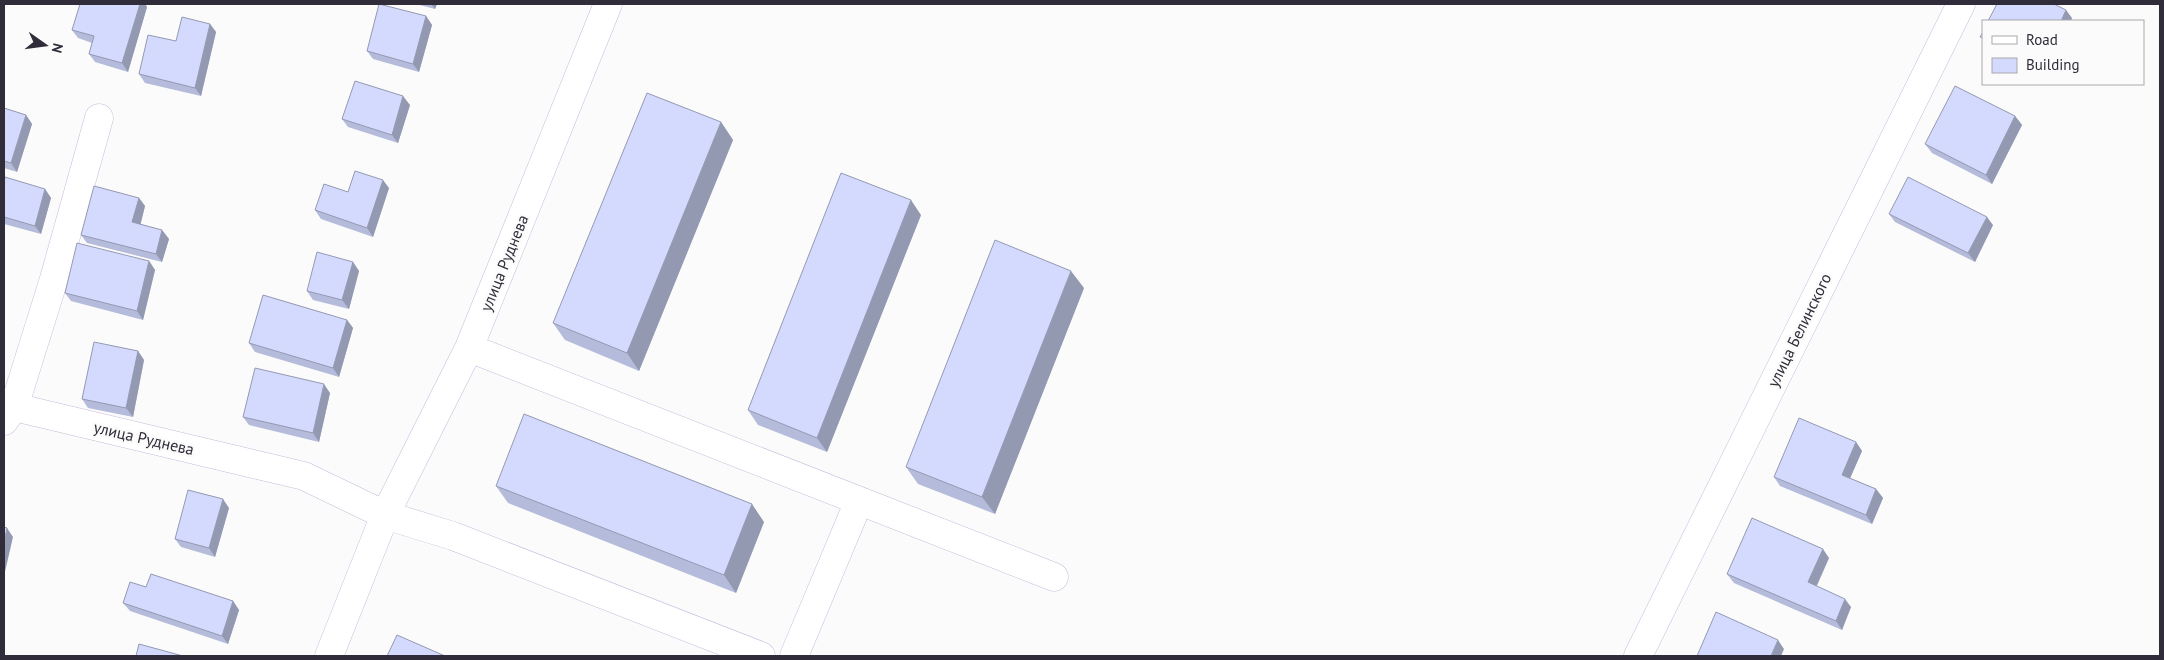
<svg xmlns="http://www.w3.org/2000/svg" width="2164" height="660" viewBox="0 0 2164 660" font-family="'PT Sans',sans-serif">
<rect width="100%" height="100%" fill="#fbfbfb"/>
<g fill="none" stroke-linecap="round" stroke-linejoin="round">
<!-- minor casing -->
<g stroke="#c8bbdc" stroke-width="29">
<path id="minor" d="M469,348L1054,577
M14,407L304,476L385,515L453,536L761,656
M4,421L14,407L54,279L99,118
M329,656L385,515L469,348L608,4
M794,656L859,501
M1638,656L1961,4"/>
</g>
<!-- minor -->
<use href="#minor" stroke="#fff" stroke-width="28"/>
</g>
<!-- wall -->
<path fill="#b5bbda" d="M80,4H145L147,7L128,72L95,62L89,54L92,43L78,38L72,30Z
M416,4H437L435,9Z
M426,16L432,25L419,72L373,59L367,51Z
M210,24L216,32L201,96L145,83L139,74L176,41Z
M410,105L398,143L348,127L342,119Z
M4,108L26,115L32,124L17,172L4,168Z
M2015,116L2022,125L1992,184L1932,153L1925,144Z
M721,122L733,140L639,371L565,340L553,323Z
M4,182L45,189L51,198L41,234L4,224Z
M389,188L373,237L321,219L315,210L348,192Z
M139,198L145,206L140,224L162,230L169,239L162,262L87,243L81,235Z
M1889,214L1993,225L1975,262L1895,222Z
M921,215L827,452L758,425L748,410Z
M149,261L155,270L143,320L71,301L65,293Z
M353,262L359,271L349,309L313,300L307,291Z
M1084,288L995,514L918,484L906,467Z
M347,320L353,328L339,377L255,352L249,343Z
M138,351L144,360L133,417L88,408L82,399Z
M330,393L319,442L249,425L243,417Z
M1856,442L1862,451L1850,478L1876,489L1883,498L1872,524L1780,486L1774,477Z
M496,486L764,522L736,593L508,503Z
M229,508L215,557L181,547L175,539Z
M1829,558L1817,586L1851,607L1842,630L1734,583L1727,574Z
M146,587L233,601L239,610L228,644L130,611L123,603Z"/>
<!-- shaded-wall -->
<path fill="#9499b2" d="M140,4H145L147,7L128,72L122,63Z
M431,4H437L435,9Z
M2066,10L2072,18L2071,21H2061Z
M426,16L432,25L419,72L413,64Z
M210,24L216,32L201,96L195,88Z
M403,96L410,105L398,143L392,135Z
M26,115L32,124L17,172L11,163Z
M2015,116L2022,125L1992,184L1986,175Z
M721,122L733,140L639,371L627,353Z
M383,180L389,188L373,237L367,228Z
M45,189L51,198L41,234L35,226Z
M139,198L145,206L139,231L132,222Z
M911,200L921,215L827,452L817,438Z
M1987,217L1993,225L1975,262L1968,253Z
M162,230L169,239L162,262L156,254Z
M149,261L155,270L143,320L137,311Z
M353,262L359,271L349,309L342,300Z
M1071,271L1084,288L995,514L982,497Z
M347,320L353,328L339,377L333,368Z
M138,351L144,360L133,417L126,408Z
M324,384L330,393L319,442L313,433Z
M1856,442L1862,451L1848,483L1842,475Z
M1876,489L1883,498L1872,524L1866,515Z
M223,499L229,508L215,557L209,548Z
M752,504L764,522L736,593L724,575Z
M7,528L13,537L4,576V543Z
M1823,549L1829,558L1814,591L1808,582Z
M1845,599L1851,607L1842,630L1836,621Z
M233,601L239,610L228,644L222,636Z
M1778,640L1784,649L1781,656H1771Z"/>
<!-- building -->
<path fill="#d3dafe" stroke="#9499b2" d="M80,4H140L122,63L89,54L94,36L72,30Z
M379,4L426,16L413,64L367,51Z
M1997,4H2054L2066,10L2061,21H1988Z
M182,17L210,24L195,88L139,74L148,35L176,41Z
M1983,32V38L1980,37Z
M355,81L403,96L392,135L342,119Z
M1955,86L2015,116L1986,175L1925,144Z
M647,93L721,122L627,353L553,323Z
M4,108L26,115L11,163L4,161Z
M355,171L383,180L367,228L315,210L324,184L348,192Z
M841,173L911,200L817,438L748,410Z
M5,177L45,189L35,226L4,217V182Z
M1908,177L1987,217L1968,253L1889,214Z
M94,186L139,198L132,222L162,230L156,254L81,235Z
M995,240L1071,271L982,497L906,467Z
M77,243L149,261L137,311L65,293Z
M317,252L353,262L342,300L307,291Z
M263,295L347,320L333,368L249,343Z
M94,342L138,351L126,408L82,399Z
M255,368L324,384L313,433L243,417Z
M524,414L752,504L724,575L496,486Z
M1799,418L1856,442L1842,475L1876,489L1866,515L1774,477Z
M188,490L223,499L209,548L175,539Z
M1752,518L1823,549L1808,582L1845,599L1836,621L1727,574Z
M4,527L7,528L4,543Z
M151,574L233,601L222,636L123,603L130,582L146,587Z
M1716,612L1778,640L1771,656H1697Z
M397,635L445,656H387Z
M139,644L183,656H136Z"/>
<g text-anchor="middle" stroke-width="5" stroke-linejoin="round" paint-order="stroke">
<!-- street labels -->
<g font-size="16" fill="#312c39" stroke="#fbfbfb">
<text transform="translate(504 263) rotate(-68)" y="6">улица Руднева</text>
<text transform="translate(1799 330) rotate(-64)" y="6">улица Белинского</text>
<text transform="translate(144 438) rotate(13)" y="6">улица Руднева</text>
</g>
</g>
<!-- border -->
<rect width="2164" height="660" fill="none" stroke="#312c39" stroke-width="10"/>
<!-- legend -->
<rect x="1982" y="20" width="162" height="65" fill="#fbfbfb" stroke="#aaa8ad"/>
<rect x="1992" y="36" width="25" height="8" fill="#ffffff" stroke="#aaa8ad"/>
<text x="2026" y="45" font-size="15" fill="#312c39">Road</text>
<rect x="1992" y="58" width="25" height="15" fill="#d3dafe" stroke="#aaa8ad"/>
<text x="2026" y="70" font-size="15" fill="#312c39">Building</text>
<!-- north arrow -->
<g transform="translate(45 45) rotate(104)" stroke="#fbfbfb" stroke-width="4" paint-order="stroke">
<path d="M0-4L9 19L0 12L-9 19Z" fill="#312c39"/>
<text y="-8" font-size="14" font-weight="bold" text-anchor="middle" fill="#312c39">N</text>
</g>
</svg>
